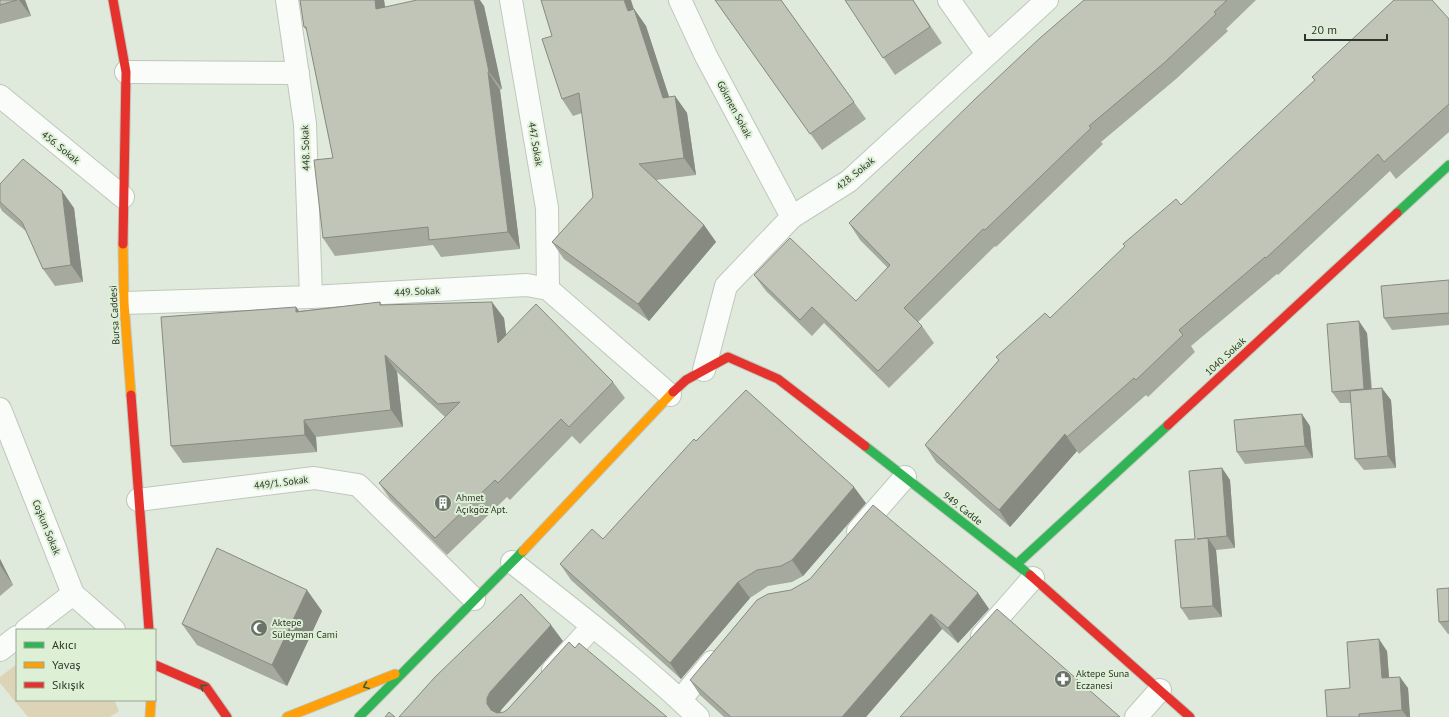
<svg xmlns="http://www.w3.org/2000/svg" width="1449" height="717" viewBox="0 0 1449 717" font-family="'PT Sans',sans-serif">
<rect width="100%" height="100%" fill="#e0eadc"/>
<!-- green -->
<path fill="#ddd3b6" d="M17,664V700H114L119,711L110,717H28L0,683V677Z"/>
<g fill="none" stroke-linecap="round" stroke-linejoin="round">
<!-- street casing -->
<g stroke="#bfc7bb" stroke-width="24">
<path id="street" d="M287,0L305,124L311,297
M511,0L547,208L548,289
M680,0L706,56L792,217
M949,0L987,54
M126,72L298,73
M0,96L123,197
M124,303L311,297L527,285L548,289L670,395
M704,370L726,286L792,217L849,181L1047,0
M0,409L73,594L114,630
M138,500L314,478L358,485L474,599
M858,531L905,477
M512,562C575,612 640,661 698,717
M26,630L73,594
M982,636L1033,578
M0,650L17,637
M553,670L593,626
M680,700L712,662
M1136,717L1160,690"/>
</g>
<!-- fast casing -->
<g stroke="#bfc7bb" stroke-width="11">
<path id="fast" d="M1397,213L1449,165
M865,446L1030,575
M1017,564L1168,425
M359,717L523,551"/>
</g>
<!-- slow casing -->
<g stroke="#bfc7bb" stroke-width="11">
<path id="slow" d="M123,244L124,303L131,395
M523,551L673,392
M150,717L151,700
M287,717L395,674"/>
</g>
<!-- jam casing -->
<g stroke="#bfc7bb" stroke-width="11">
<path id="jam" d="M113,0L126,72L123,244
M673,392L686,380L728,357L778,379L865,446
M131,395L149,630
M1168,425L1397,213
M1030,575L1190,717
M155,665L206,687L227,717"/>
</g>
<!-- street -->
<use href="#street" stroke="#fafcfa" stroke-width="22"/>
<!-- fast -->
<use href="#fast" stroke="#30b455" stroke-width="9"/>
<!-- slow -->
<use href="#slow" stroke="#ff9f0a" stroke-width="9"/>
<!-- jam -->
<use href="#jam" stroke="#e5322d" stroke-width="9"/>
</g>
<!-- wall -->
<path fill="#a5a99e" d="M0,0H25L31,16L0,24Z
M300,0H384L385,7L484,6L502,89L500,90L520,249L441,257L433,245L335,256L323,238L333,158L307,31L304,27Z
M715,0H781L866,119L822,150Z
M845,0H913L942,43L895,75Z
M1084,0H1256L1226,29L1228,31L1176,79L1101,142L1103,144L996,247L995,246L918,322L922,326L934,343L889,388L824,323L812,336L766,291L754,275L856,301L888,268L860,240L849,223Z
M634,9L646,26L669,97L675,96L687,113L696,175L656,180L704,225L716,242L649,321L564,259L552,242L593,197L582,113L573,116L562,99Z
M1449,19V132L1396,179L1390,171L1278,275L1277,274L1191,346L1195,352L1148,397L1146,395L1079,454L1077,451L1010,527L936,462L925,445L999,360L996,357L1050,318L1181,205Z
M0,184L74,208L83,282L55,286L43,269L27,232L2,211L0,207Z
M1449,280V325L1392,330L1384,318Z
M380,302L382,305L504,318L506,334L613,382L625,398L580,444L572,436L510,500L507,497L447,555L390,499L379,483L445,417L397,372L403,427L316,437L317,452L183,463L171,446L296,307L299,311Z
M1367,333L1372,389L1391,400L1396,468L1364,470L1355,459L1351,403H1340L1332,392Z
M1310,426L1313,458L1245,464L1237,452Z
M696,441L866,503L803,576L792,582L768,586L750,598L681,679L571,580L560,564L603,539Z
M1222,468L1230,480L1235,548L1216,550L1222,617L1189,620L1181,608L1195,539Z
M0,559L13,585L0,596Z
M1449,588V634H1448L1439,622Z
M791,590L978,593L989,609L958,643L942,629L866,717H724L700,695L690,680Z
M322,611L287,686L197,645L182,624Z
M1387,651L1389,678L1408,688L1410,717H1327L1350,688Z"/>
<!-- shaded-wall -->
<path fill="#868a81" d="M19,0H25L31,16Z
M375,0H384L388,27L376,9Z
M474,0H480L484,6L502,89L489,72Z
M624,0H631L640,28L628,11Z
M634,9L646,26L675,115L663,98Z
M488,72L500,90L520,249L508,232Z
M675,96L687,113L696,175L684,158Z
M62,191L74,208L83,282L71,265Z
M704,225L716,242L649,321L638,304Z
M492,302L504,318L509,359L498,343Z
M296,307L307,323L296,312Z
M1359,321L1367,333L1372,401L1364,389Z
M385,355L397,372L403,427L391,410Z
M1382,388L1391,400L1396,468L1388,456Z
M1302,414L1310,426L1313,458L1305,446Z
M304,420L316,437L317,452L305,435Z
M1065,434L1077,451L1010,527L999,510Z
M1222,468L1230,480L1235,548L1227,536Z
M854,487L866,503L803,576L792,560Z
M1208,538L1216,550L1222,617L1213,606Z
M0,559L13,585L0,565Z
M738,582L750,598L681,679L670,663Z
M307,590L322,611L287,686L272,665Z
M978,593L989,609L958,643L948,628Z
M931,614L942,629L866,717H842Z
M551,625L563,641L502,709L499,714L496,717L487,704V698L490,692Z
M1379,639L1387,651L1390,690L1382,678Z
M1400,677L1408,688L1410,717H1407L1402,710Z"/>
<!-- building -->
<path fill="#c0c5b8" stroke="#868a81" d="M0,0H17L0,5Z
M300,0H375L376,9L417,0H474L489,72H488L508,232L429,240L428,227L323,238L314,160L333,158L306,27H304Z
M541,0H624L628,11L634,9L663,98L675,96L684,158L639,164L704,225L638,304L552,242L593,197L579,93L562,99L542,39L552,36Z
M715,0H781L854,102L810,134Z
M845,0H913L930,27L883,58Z
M1084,0H1227L1214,12L1216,14L1164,63L1089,126L1091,128L985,230L983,229L904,308L922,326L878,371L812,307L800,320L754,275L790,238L856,301L890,265L849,223L975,99L1040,38Z
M1394,0H1432L1449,19V104L1384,162L1378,154L1266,258L1265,257L1179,330L1183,335L1136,380L1134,378L1067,437L1065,434L999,510L925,445L999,360L996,357L1045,313L1050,318L1125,246L1123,244L1176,199L1181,205L1315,80L1312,77Z
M23,159L62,191L71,265L43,269L22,222L0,202V184Z
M1449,280V313L1384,318L1381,286Z
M380,302V305L492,302L498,343L536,304L613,382L569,427L561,419L498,483L495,480L435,538L379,483L460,402L438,404L385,355L391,410L304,420L305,435L171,446L161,317L296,307V312Z
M1359,321L1364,389L1332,392L1327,324Z
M1382,388L1388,456L1355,459L1350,391Z
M746,390L854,487L792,560L781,566L757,570L738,582L670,663L560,564L592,529L603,539L694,439L696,441Z
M1302,414L1305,446L1237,452L1234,420Z
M1222,468L1227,536L1197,539L1208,538L1213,606L1181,608L1175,540L1195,539L1189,471Z
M873,505L978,593L948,628L931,614L842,717H731L690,680L757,600L768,594L791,590L810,579Z
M217,548L307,590L272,665L182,624Z
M1449,588V621L1439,622L1437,589Z
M521,594L551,625L490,692L487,698V704L491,710L497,713L504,712L508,709L569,642L575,648L579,643L667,717H399L435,677Z
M997,609L1120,717H900Z
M1379,639L1382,678L1400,677L1402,710L1359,714V717H1327L1325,690L1350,688L1347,642Z
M389,712L395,717H385Z"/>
<!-- one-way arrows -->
<defs><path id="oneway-chevron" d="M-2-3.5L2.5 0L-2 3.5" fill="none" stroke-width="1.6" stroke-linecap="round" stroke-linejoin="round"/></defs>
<g stroke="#2f613a">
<use href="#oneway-chevron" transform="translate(366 686) rotate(158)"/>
<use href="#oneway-chevron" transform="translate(203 687) rotate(-146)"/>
</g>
<!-- icons -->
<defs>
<g id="building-disc" transform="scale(0.9)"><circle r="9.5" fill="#6c7469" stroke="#ddf0d6"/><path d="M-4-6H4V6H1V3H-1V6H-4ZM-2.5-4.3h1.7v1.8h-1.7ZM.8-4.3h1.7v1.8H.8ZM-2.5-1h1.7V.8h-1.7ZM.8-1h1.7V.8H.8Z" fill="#fff"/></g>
<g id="mosque-disc" transform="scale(0.9)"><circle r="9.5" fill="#6c7469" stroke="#ddf0d6"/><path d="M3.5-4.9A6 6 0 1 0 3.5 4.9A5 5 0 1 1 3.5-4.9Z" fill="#fff"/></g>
<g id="pharmacy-disc" transform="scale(0.9)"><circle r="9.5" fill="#6c7469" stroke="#ddf0d6"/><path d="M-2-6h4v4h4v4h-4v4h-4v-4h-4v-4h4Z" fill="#fff"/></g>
</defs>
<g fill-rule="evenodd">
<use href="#building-disc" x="443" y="503"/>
<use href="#mosque-disc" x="259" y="628"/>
<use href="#pharmacy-disc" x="1063" y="679"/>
</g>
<g text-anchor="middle" stroke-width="4" stroke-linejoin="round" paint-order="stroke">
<!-- street labels -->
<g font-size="10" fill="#2e352b" stroke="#ddf0d6">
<text transform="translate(735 109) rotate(62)" y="4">Gökmen Sokak</text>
<text transform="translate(536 144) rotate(80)" y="4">447. Sokak</text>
<text transform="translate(61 147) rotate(39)" y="4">456. Sokak</text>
<text transform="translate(305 148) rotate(-92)" y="4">448. Sokak</text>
<text transform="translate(855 173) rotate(-39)" y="4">428. Sokak</text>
<text transform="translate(417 291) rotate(-3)" y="4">449. Sokak</text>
<text transform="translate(114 315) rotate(-93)" y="4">Bursa Caddesi</text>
<text transform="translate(1225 356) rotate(-43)" y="4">1040. Sokak</text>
<text transform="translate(281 482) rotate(-7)" y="4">449/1. Sokak</text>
<text transform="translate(963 508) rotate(38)" y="4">949. Cadde</text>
<text transform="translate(47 527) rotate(68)" y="4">Coşkun Sokak</text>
</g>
<!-- poi labels -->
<g font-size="10" fill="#2e352b" stroke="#ddf0d6" text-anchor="start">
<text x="456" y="501">Ahmet<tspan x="456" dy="12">Açıkgöz Apt.</tspan></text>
<text x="272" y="626">Aktepe<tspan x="272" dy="12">Süleyman Cami</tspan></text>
<text x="1076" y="677">Aktepe Suna<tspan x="1076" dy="12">Eczanesi</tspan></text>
</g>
</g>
<!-- legend -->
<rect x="16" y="629" width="140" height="72" fill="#ddf0d6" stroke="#97a592"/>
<rect x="24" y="642" width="20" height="6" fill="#30b455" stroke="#97a592"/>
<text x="52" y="649" font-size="12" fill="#2e352b">Akıcı</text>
<rect x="24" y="662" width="20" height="6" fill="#ff9f0a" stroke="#97a592"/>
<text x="52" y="669" font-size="12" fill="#2e352b">Yavaş</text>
<rect x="24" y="682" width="20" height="6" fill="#e5322d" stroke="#97a592"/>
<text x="52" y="689" font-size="12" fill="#2e352b">Sıkışık</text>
<!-- scale -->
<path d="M1305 34v6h82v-6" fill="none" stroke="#2e352b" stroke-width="2"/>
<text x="1311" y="34" font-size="12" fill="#2e352b" stroke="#ddf0d6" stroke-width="3" paint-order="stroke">20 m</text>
</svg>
